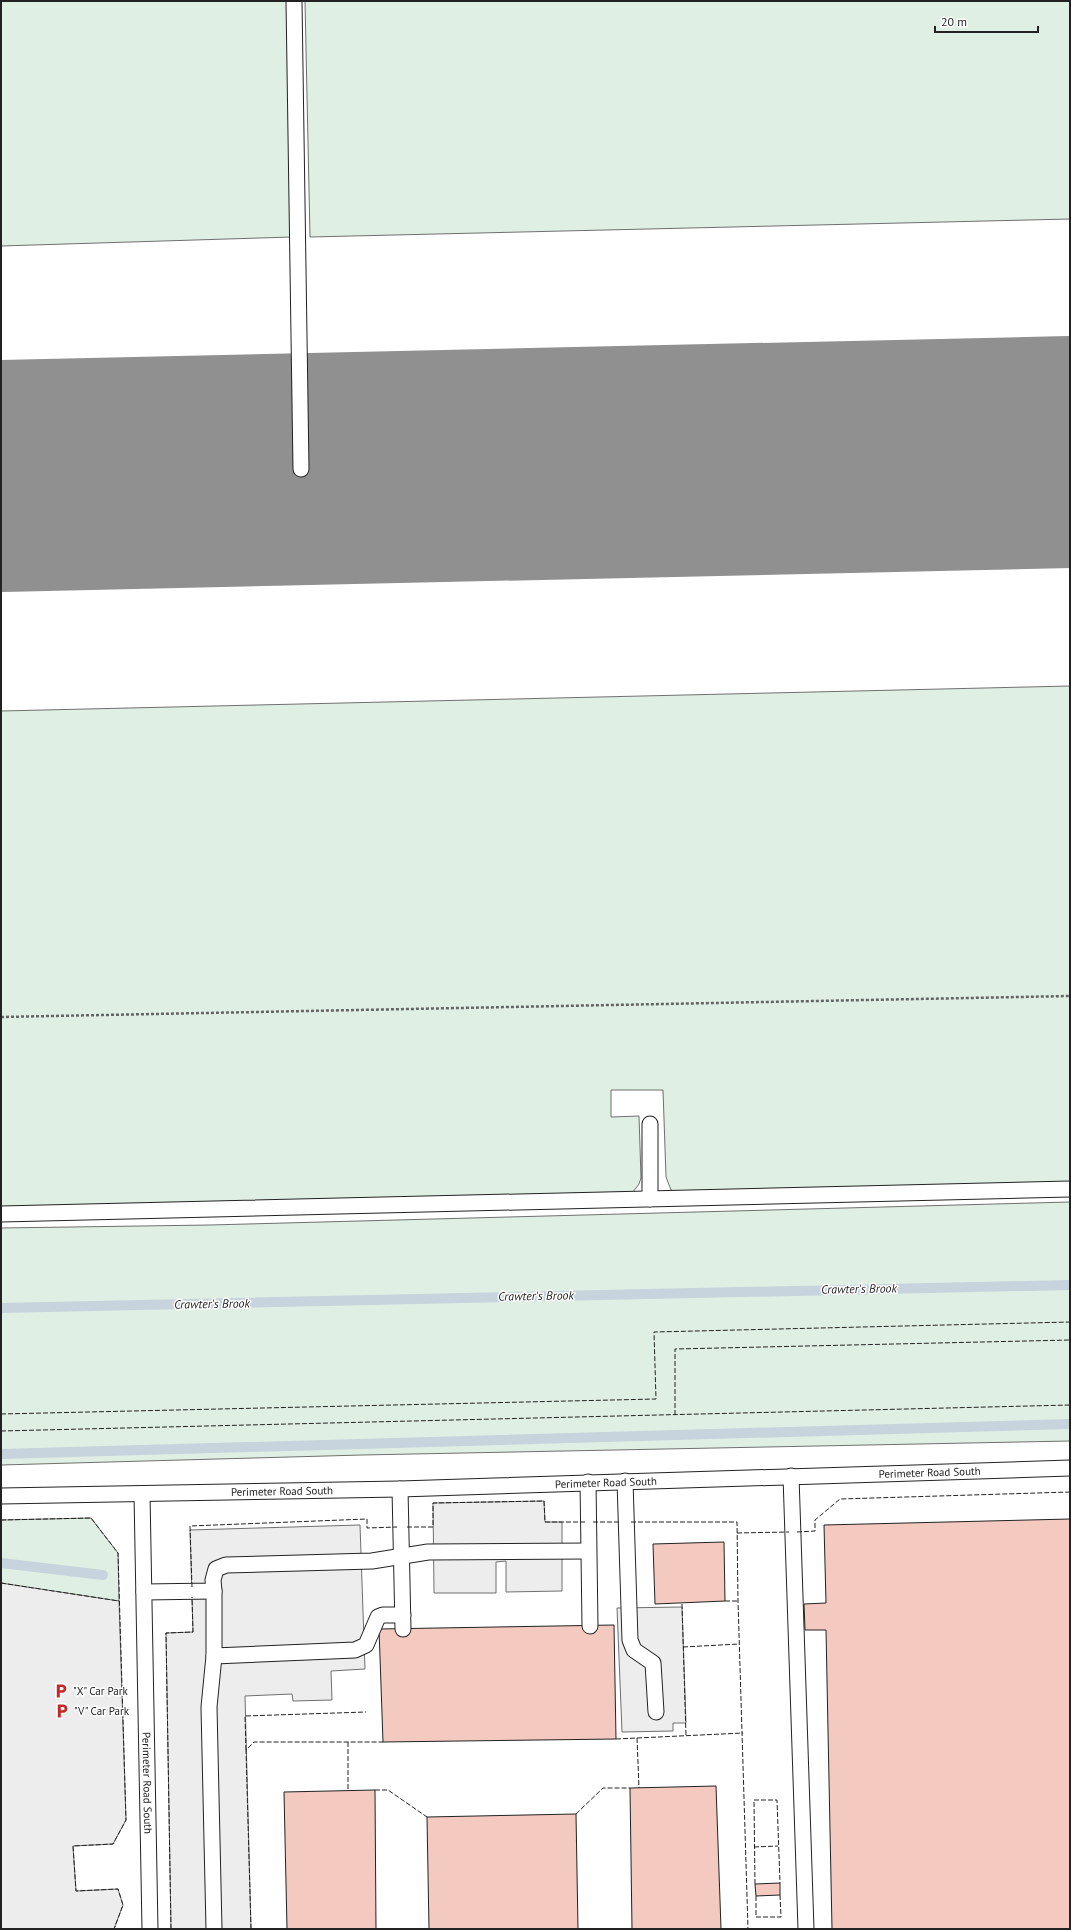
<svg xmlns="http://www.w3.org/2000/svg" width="1071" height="1930" viewBox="0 0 1071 1930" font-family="'PT Sans',sans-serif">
<rect width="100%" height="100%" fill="#fff"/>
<!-- green -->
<path fill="#e0efe3" stroke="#6f6f6f" d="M1,1H289L292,237L1,246Z
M305,1H1070V219L310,237Z
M1070,686V1183L677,1192L671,1190L666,1177L663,1090H611V1117L639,1116L641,1178L639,1184L633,1192L1,1207V711Z
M1070,1202V1441L362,1455L1,1465V1228L210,1225Z
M91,1518L118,1553L119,1601L1,1589V1520Z"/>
<!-- parking -->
<path fill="#ededed" stroke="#6f6f6f" d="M544,1501L545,1522H562V1591L506,1592V1561L496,1562V1593H434L433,1503Z
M360,1525L365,1669L331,1671L332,1700L293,1701L292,1694L245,1696L251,1929H171L166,1633L193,1632L190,1530Z
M1,1583L119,1601L126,1820L113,1844L73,1846L76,1891L118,1889L123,1905L114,1929H1Z
M682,1607L686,1723H673V1731L622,1732L617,1608Z"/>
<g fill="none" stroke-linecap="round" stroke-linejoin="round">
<!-- stream -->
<path stroke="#c7d3dd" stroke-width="10" d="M1,1308L1070,1285
M1,1454L1070,1424
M1,1563L103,1575"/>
<!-- runway -->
<path stroke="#909090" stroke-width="232" d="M1,476L1070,452"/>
</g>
<!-- building -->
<path fill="#f3c9c0" stroke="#222" d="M1070,1519V1929H832L826,1630H805L804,1604L826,1603L824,1525Z
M724,1542L725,1601L655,1604L653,1544Z
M614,1625L616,1739L383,1742L379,1629Z
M716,1786L721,1929H632L630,1788Z
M375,1790L376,1929H287L284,1792Z
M576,1814L578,1929H429L427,1817Z
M780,1883V1895L756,1896L755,1884Z"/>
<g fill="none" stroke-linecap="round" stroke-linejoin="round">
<!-- service casing -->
<g stroke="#222" stroke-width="17">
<g id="service">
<path d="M294,1L301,469"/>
<path d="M650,1124V1199"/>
<path d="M1,1214L1070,1189"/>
<path d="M791,1476L806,1929"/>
<path d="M625,1481L630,1640L634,1650L653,1663L656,1712"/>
<path d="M588,1482L590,1626"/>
<path d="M400,1489L403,1629"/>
<path id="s1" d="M142,1494L150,1929"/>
<path id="s2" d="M1,1496L400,1489L1070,1468"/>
<path d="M214,1591V1656L355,1650L366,1645L378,1617L383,1615H403"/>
<path d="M144,1592L214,1591L213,1580L216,1569L226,1565L372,1561L428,1552L588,1551"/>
<path d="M214,1656L209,1707L214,1929"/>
</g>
</g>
<!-- path -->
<path stroke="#646464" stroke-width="2.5" stroke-dasharray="3 2" stroke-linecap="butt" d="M1,1017L1070,996"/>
<!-- service -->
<use href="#service" stroke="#fff" stroke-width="15"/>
<!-- fence -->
<path stroke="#222" stroke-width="1" stroke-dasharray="5 2" stroke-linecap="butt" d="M1,1414L656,1399L654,1332L1070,1322
M675,1415V1349L1070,1340
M1,1431L1070,1405
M1,1520L91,1518L118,1553L126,1820L113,1844L73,1846L76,1891L118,1889L123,1905L114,1929
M593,1522H621
M631,1522H737L738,1601L748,1929
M407,1527H433V1503L544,1501L545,1522H585
M797,1532L815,1531V1520L840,1499L1070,1492
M737,1533L789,1532
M1,1583L119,1601
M192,1587L190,1526L367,1519V1528L397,1527
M725,1601H738
M682,1604L686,1736
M683,1647L739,1644
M637,1738L639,1788
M616,1739L743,1733
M348,1742V1791
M246,1750L245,1716L366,1712
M375,1790H388L427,1817
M576,1814L603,1788H630
M754,1847L778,1846
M755,1884L754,1800H777L780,1883
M756,1896V1917H781L780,1895
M171,1929L166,1633L193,1632L192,1597
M251,1929L246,1750L254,1742H383"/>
</g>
<!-- icons -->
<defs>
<g id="parking-bare" transform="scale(1.2)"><path d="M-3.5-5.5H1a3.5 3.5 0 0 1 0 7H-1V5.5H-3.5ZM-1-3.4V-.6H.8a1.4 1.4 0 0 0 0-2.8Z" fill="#c62828" stroke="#fff" stroke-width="2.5" paint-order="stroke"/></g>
</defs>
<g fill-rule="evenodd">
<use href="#parking-bare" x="61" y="1691"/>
<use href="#parking-bare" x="62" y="1711"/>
</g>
<g text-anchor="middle" stroke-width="3" stroke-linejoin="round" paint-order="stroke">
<!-- street labels -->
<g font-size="11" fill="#222" stroke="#fff">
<text dy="4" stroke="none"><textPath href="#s2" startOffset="929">Perimeter Road South</textPath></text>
<text dy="4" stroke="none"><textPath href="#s2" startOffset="605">Perimeter Road South</textPath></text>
<text dy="4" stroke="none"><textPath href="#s2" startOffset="281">Perimeter Road South</textPath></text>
<text dy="4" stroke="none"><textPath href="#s1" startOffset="289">Perimeter Road South</textPath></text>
</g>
<!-- poi labels -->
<g font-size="11" fill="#222" stroke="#fff" text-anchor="start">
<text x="73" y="1695">"X" Car Park</text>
<text x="74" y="1715">"V" Car Park</text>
</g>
<!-- water labels -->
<g font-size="12" font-style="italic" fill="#222" stroke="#fff">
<text transform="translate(859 1289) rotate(-1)" y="4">Crawter's Brook</text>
<text transform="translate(536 1296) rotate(-1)" y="4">Crawter's Brook</text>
<text transform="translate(212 1304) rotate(-1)" y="4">Crawter's Brook</text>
</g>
</g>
<!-- border -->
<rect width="1071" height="1930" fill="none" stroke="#222222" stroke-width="4"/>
<!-- scale -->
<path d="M935 26v6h103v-6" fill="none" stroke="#222222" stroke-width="2"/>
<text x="941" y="26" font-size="12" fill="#222222" stroke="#ffffff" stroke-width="3" paint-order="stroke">20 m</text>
</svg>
